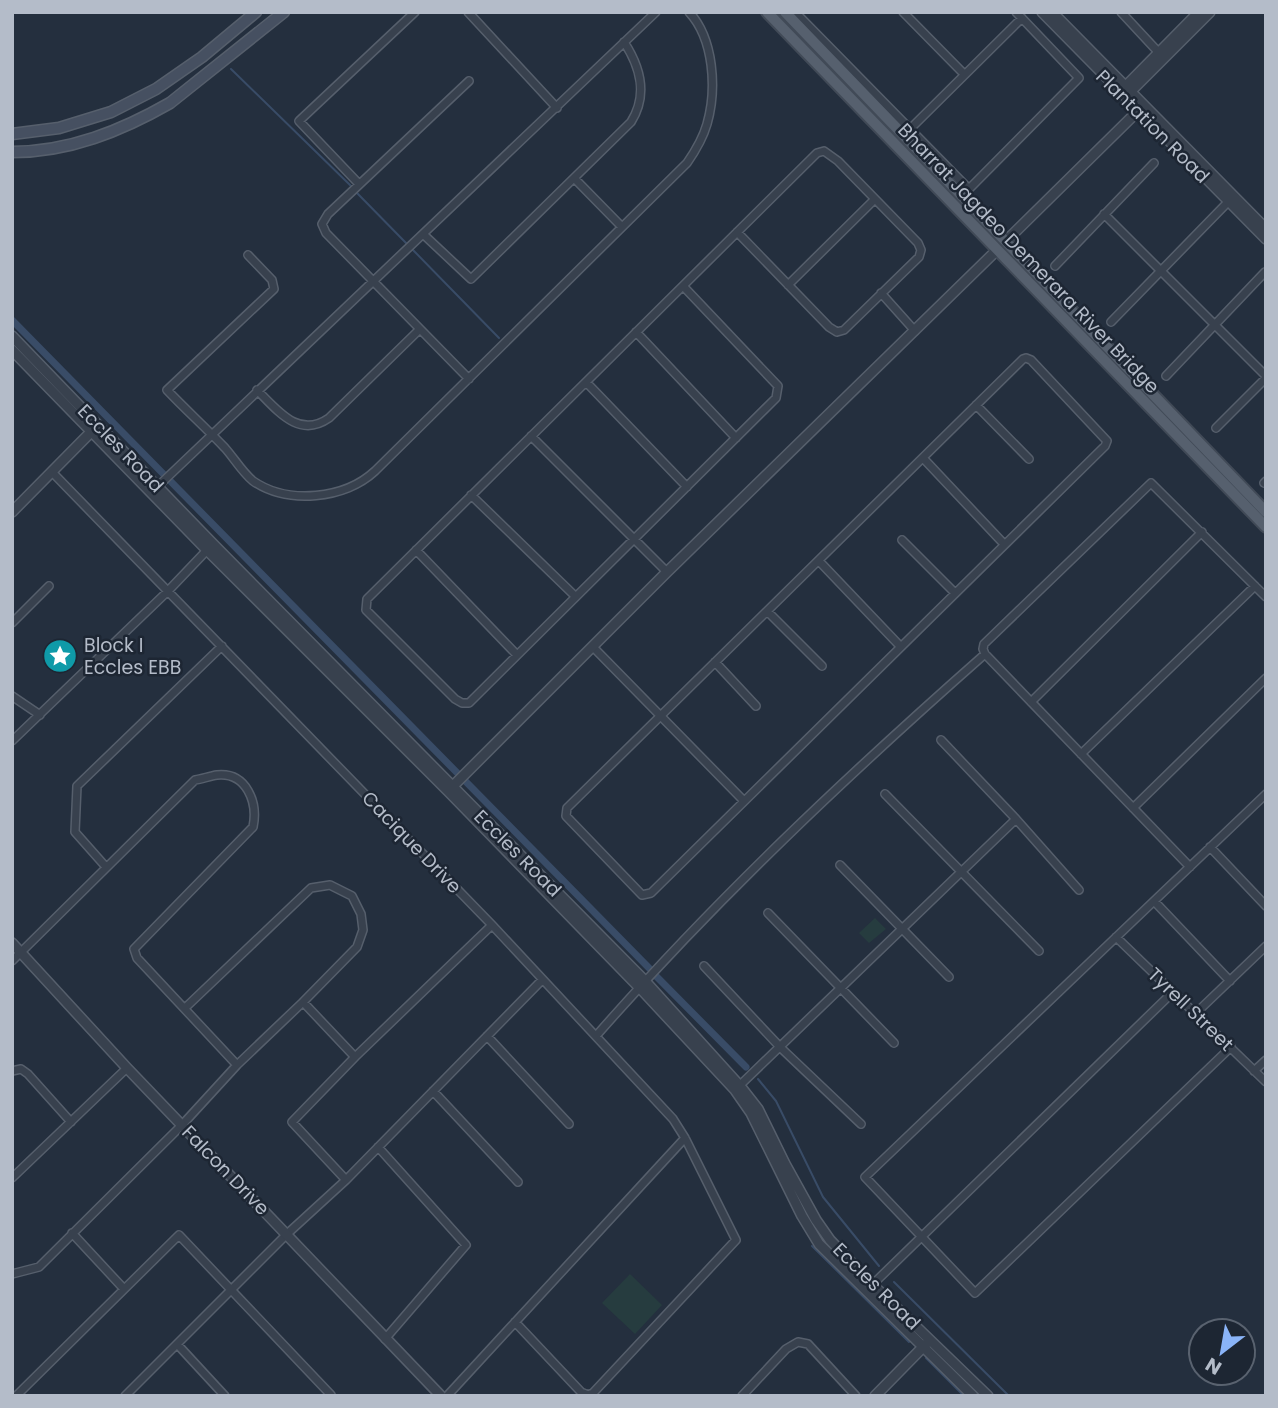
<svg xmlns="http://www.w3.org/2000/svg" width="1278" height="1408" viewBox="0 0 1278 1408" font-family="Poppins,sans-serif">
<rect width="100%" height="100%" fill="#242f3e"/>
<!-- green -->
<path fill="#263c3f" d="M875,918L886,929L869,943L859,933Z
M630,1274L662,1305L635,1334L602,1303Z"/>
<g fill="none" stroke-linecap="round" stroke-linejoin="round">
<!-- stream -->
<path stroke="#394c67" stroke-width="2" d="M776,12L948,191
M231,69L350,185
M357,193L408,245
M412,249L499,338
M1152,402L1206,458
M758,1079L776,1101L823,1197L879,1266
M812,1246L909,1342
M894,1282L1009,1396
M926,1358L964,1396"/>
<!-- canal -->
<path stroke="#394c67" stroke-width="7" d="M12,320L649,968
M655,975L746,1067"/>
<!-- minor casing -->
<g stroke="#565f6c" stroke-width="10">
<path id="minor" d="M468,12L557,108
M795,12L969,189L1079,78L1016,12
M903,12L964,74
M1121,12L1161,55
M469,81L328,214L322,224L326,233L469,379
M910,129L1022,18
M575,179L622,227
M359,184L299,121L415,12
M1104,214L1266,376
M423,234L471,279L631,122C648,95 641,68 624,42
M248,255L272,280L274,289L167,390C186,410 206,428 225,448C234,458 242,472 253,481C288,505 345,499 375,471L687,163C696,150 703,138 707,124C717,89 714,39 689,12
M1055,266L1154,163
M788,285L875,199
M683,286L778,386L776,398L469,703H462L455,699L366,610L367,599L817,153L824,151L838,161L918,243L921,250L919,257L844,330L837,332L829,327L737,232
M881,293L915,331
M1111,322L1228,202
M636,332L736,438
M1026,358L1031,360L1107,441L1105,446L651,893L642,895L566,816L567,808L1023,359Z
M1166,376L1265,272
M586,382L687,487
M257,390C278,411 299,439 329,418L420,329
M976,405L1029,459
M1216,428L1266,378
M531,436L667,572
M923,458L1004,544
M52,472L492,925L673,1119L685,1138L736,1240L593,1393L588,1395L581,1392L515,1322
M1264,483L1266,481
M155,489L656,12
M471,495L575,596
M902,540L955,593
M416,550L517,655
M819,561L900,646
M767,611L822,666
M12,623L49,586
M593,647L743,800
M715,662L756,706
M12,696L40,715
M1031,702L1202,532
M941,740L1016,819L1079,890
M12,741L168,591L210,547
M1081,754L1255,586
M885,794L1039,951
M1133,808L1266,678
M1210,847L1266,906
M840,865L949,977
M106,867L75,832L77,786L222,646
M1190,867L985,654L983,649L984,644L1151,483L1266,597
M1154,901L1230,981
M768,913L894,1043
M1116,937L1266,1082
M12,961L195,780C202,779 210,776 217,775C247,772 258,803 253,827L134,949L137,958L237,1065
M704,966L781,1048L861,1124
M303,1002L355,1057
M1196,1013L1266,946
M487,1036L569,1124
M596,1036C716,899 849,774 985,654
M1231,1047L975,1293L865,1177L1266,794
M12,1071L21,1069L28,1074L71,1122
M1254,1071L1266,1060
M737,1088L1016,819
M433,1091L518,1182
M378,1147L466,1245L385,1339
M12,1178L127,1068
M346,1180L292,1122L355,1057L492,925
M72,1233L124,1289
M12,1274L39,1267L182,1125L237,1065L303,1002L357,947L363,930L361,914L352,896L330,885L311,888L185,1008
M871,1286L1173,992
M177,1344L225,1396
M16,1396L179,1235L331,1395
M125,1396L287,1234L346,1180L542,980
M447,1396L685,1138
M742,1396L786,1349L798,1342L808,1344L856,1396"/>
</g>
<!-- tertiary casing -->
<g stroke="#565f6c" stroke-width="12">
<path id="tertiary" d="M1042,12L1266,239
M1052,12L1266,229
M1121,91L1199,12
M1127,95L1210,12
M1005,242L1142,107
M12,336L213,544L645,981L740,1086L758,1109L785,1164L816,1220L830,1240L873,1285L988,1396
M12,350L207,550L448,791L639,987L735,1090L751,1113L802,1216L819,1244L973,1396
M12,512L95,428
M450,789L667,572L997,250
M12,943L127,1068L441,1396
M875,1396L927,1343"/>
</g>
<!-- secondary casing -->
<g stroke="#565f6c" stroke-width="13">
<path id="secondary" d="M12,134L59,128L111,112L156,89L202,57L256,12
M12,152C69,152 121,131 170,103L284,12"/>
</g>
<!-- primary casing -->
<g stroke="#414a57" stroke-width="14">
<path id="primary" d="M767,12L1266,527
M785,12L1266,512"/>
</g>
<!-- minor -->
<use href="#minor" stroke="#38414e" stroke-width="7"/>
<!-- tertiary -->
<use href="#tertiary" stroke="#38414e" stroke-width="9"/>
<!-- secondary -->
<use href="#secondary" stroke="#465061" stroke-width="10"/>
<!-- primary -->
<use href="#primary" stroke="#56606e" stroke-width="10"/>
</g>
<!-- icons -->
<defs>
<g id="sight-disc" transform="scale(1.75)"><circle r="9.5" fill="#0f9aa8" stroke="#1d2633"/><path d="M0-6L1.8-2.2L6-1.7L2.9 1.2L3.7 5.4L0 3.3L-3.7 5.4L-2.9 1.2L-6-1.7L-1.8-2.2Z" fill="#fff"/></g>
</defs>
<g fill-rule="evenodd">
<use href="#sight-disc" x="60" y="656"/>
</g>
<g text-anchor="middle" stroke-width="5" stroke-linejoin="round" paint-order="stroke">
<!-- street labels -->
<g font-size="19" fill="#b4bcc9" stroke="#1d2633">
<text transform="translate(1153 126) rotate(45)" y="7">Plantation Road</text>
<text transform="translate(1029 258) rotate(46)" y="7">Bharrat Jagdeo Demerara River Bridge</text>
<text transform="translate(121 448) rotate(46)" y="7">Eccles Road</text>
<text transform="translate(412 842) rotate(46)" y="7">Cacique Drive</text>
<text transform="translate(518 853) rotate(45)" y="7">Eccles Road</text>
<text transform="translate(1191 1009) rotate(44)" y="7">Tyrell Street</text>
<text transform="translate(226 1170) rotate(46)" y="7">Falcon Drive</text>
<text transform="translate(877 1286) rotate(45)" y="7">Eccles Road</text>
</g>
<!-- poi labels -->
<g font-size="19" fill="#b4bcc9" stroke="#1d2633" text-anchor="start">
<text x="84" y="652">Block I<tspan x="84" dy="22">Eccles EBB</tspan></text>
</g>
</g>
<!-- border -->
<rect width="1278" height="1408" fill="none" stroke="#b4bcc9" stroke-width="28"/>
<!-- north arrow -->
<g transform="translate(1222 1352) rotate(211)"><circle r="33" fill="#1d2633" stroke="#59626f" stroke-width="2"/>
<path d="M0-5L12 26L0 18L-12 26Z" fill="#8ab4f8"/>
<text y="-10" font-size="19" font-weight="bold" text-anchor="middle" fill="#b4bcc9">N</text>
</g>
</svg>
